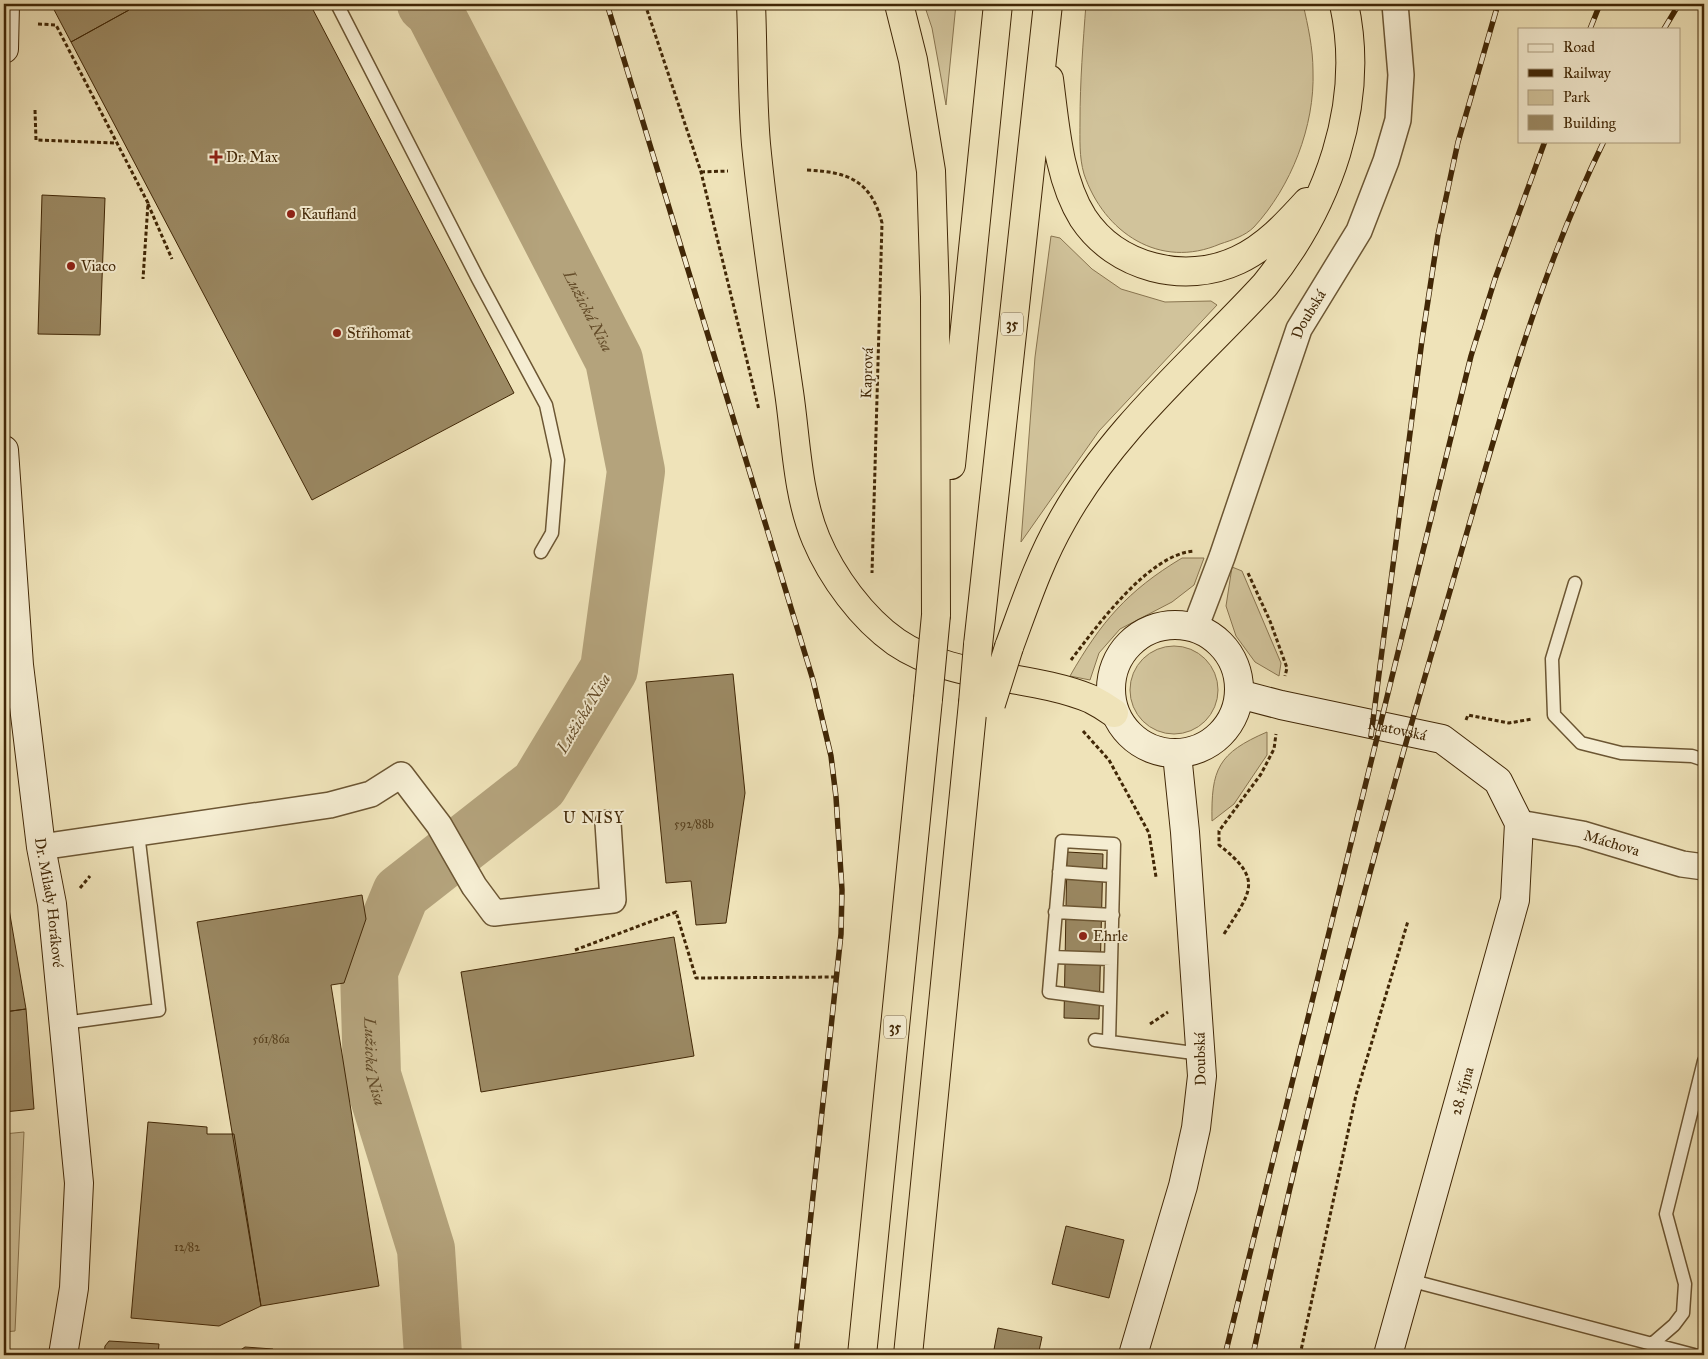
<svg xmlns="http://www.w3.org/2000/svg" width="1708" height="1359" viewBox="0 0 1708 1359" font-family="'IM FELL Great Primer',serif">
<rect width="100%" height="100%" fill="#efe3b9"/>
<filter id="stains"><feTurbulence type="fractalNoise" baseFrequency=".004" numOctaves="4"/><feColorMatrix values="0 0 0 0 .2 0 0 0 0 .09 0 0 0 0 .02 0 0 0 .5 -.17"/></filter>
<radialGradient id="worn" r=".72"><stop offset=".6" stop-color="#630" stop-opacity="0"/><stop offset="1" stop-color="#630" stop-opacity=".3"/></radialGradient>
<!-- green -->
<path fill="#d1c39b" stroke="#897550" d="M924,4H956L946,105L932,28Z
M1086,4H1303C1308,26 1313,48 1313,71C1315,126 1291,187 1254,227C1245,236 1232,240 1220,244C1160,270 1104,233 1084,174C1079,157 1080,139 1080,121C1080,82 1083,43 1086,4Z
M1051,236L1060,238L1092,269L1121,289L1165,302L1211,301L1217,305L1099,431L1021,542L1035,357Z
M1182,558H1204L1194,585L1172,602L1120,629L1099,653L1090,680L1070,676C1101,622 1127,591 1182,558Z
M1232,567L1242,571L1281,663L1279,676L1255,662L1236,636L1226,606Z
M1130 690a44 44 0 1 1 88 0a44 44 0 1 1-88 0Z
M1267,732V755L1234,804L1212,821C1211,769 1218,753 1267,732Z
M24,1132L15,1331L4,1332V1134Z"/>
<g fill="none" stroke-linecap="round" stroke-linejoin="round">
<!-- river -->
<path stroke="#b4a37c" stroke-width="58" id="s1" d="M426,4L434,11L614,360L636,471L609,669L539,785L401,893L369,971L372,1075L426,1249L433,1355"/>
</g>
<!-- building -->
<path fill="#9b8963" stroke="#412706" d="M51,4H126L129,10L71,42Z
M126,4H310L514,393L312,500L71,42L129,10Z
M42,195L105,198L100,335L38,334Z
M733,674L745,793L726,923L696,925L691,881L666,883L646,682Z
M1067,852L1103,854L1099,1019L1064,1018Z
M362,895L366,919L344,983L331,985L379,1286L261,1306L197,922Z
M9,909L26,1009L4,1012V910Z
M674,937L694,1056L481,1092L461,972Z
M26,1009L34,1109L4,1112V1012Z
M148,1122L207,1127V1134H234L261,1306L219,1326L131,1318Z
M1066,1226L1124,1240L1109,1298L1052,1284Z
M998,1328L1042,1337L1039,1351L1062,1355H993Z
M109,1341L159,1344L158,1355H104L105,1346Z
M245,1347L273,1349L277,1355H239V1351Z
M4,1349L22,1352L21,1355H4Z"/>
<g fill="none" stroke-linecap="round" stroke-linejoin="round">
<!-- lane casing -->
<g stroke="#6c5633" stroke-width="15">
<path id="lane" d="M337,4L478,279L546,405L558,460L552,533L541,552
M1575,583L1552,659L1554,715L1581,743L1621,753L1692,756L1704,760
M1059,872L1113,876
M1055,912L1113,915
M1052,957L1111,959
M64,1023L159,1010L138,833
M1095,1040L1201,1054
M1109,1042L1114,844L1062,841L1049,992L1110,1000
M1409,1280L1694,1355
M1652,1344L1674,1325L1683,1313L1685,1284L1666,1214L1704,1061"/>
</g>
<!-- street casing -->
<g stroke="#6c5633" stroke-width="28">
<g id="street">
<path id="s2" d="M1195,628L1222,557L1299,329L1359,231L1386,161L1398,120L1401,75L1395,4"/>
<path id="s3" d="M1519,823L1582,834L1682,864L1704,867"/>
<path d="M41,847L330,805L371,794L401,775L439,825L474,886L494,913L613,900L608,823"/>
</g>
</g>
<!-- secondary casing -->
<g stroke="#412706" stroke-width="30">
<g id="secondary">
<path d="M4,49L5,4"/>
<path id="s4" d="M4,450L19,665L41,847L52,904L79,1183L74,1288L63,1355"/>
<circle cx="1175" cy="689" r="64"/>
<path id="s5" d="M1239,694L1281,705L1442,739L1498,781L1519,823L1515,900L1388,1355"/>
<path d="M1133,1355L1183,1186L1196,1128L1202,1076L1185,832L1177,754"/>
</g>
</g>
<!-- highway casing -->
<g stroke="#412706" stroke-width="30">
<path id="highway" d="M751,4C753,50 752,98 756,144C764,227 777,309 789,392C796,439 797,494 816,539C832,577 862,618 896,642C953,681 1028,673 1091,699C1099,703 1107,708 1114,713
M899,4L913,60L931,171L935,297L936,615
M1049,79C1055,124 1058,178 1083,218C1116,268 1185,285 1238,260C1266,247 1287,224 1307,202
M951,465L998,4
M978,645L1048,4
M1009,647C1025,604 1039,561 1062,521C1113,429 1195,361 1265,285C1328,207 1366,104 1344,4
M862,1355L928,699
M908,1355L973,703"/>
</g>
<!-- path -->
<path stroke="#412706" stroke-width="3" stroke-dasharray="4 2.5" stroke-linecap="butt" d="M645,4L701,172L759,410
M38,24L56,25L148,203L143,279
M35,110L36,140L116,143
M807,170C848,172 871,180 882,223L872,573
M701,172L728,171
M148,204L172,259
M1248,573L1270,621L1287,668L1285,676
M1071,660C1097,626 1149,554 1194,551
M1466,720L1468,715L1509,723L1532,719
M1083,731L1109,760L1149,833L1156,877
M80,888L90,876
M1224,934C1251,891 1264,880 1219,845V831L1261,774L1274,749L1276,734
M575,950L676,912L696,978L839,977
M1150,1024L1168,1012
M1300,1355L1356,1095L1408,921"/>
<!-- lane -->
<use href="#lane" stroke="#f5edd2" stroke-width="12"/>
<!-- street -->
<use href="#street" stroke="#f5edd2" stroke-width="25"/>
<!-- secondary -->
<use href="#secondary" stroke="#f5edd2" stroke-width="28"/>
<!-- highway -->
<use href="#highway" stroke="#efe3b9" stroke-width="28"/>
<!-- rail casing -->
<g stroke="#412706" stroke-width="5.5">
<path id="rail" d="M607,4L813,680L831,756L836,797L842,890L841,934L796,1355
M1590,29L1600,4
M1664,29L1679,4
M1371,736L1422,340L1438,235L1458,142L1498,4
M1225,1355L1471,356L1495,279L1545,141
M1253,1355C1306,1100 1374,848 1448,598C1493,444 1533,286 1604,141"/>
</g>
<!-- rail -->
<use href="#rail" stroke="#f5edd2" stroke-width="4" stroke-dasharray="11" stroke-linecap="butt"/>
<!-- highway-bridge casing -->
<g stroke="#412706" stroke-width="30" stroke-linecap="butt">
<path id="highway-bridge" d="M928,699L936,615
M973,703L978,645
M991,704L1009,647"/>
</g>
<!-- highway-bridge -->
<use href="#highway-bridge" stroke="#efe3b9" stroke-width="28"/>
</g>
<!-- markers -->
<g fill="#8f2418" stroke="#f5edd2" stroke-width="2">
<path d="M213.5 149.5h5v5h5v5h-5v5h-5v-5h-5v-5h5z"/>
<circle cx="291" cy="214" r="5"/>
<circle cx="71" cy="266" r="5"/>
<circle cx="337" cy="333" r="5"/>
<circle cx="1083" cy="936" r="5"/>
</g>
<g text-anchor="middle" stroke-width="4" stroke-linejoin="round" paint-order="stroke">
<!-- number labels -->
<g font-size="12" fill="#58401d">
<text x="694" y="828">592/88b</text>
<text x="271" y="1043">561/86a</text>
<text x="187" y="1251">12/82</text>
</g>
<!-- shield labels -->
<g fill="#f5edd2" stroke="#776243" stroke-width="1">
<rect x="1001" y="312.5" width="22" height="23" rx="4"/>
<rect x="884" y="1015.5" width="22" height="23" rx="4"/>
</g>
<g font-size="14" font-weight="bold" fill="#412706">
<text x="1012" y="329">35</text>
<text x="895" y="1032">35</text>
</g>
<!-- poi labels -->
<g font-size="15" fill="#412706" stroke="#f5edd2" text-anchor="start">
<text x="226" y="162">Dr. Max</text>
<text x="301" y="219">Kaufland</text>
<text x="81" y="271">Viaco</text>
<text x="347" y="338">Střihomat</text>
<text x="1093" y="941">Ehrle</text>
</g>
<!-- street labels -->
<g font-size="15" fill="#412706" stroke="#f5edd2">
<text dy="5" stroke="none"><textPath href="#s2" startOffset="334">Doubská</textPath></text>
<text transform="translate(867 373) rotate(-88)" y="5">Kaprová</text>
<text dy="5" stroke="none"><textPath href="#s5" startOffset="162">Klatovská</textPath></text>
<text dy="5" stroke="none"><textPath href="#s3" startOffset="95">Máchova</textPath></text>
<text dy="5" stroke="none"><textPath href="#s4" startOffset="455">Dr. Milady Horákové</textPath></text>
<text transform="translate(1200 1059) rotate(-91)" y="5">Doubská</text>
<text transform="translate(1462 1091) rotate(-74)" y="5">28. října</text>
</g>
<!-- water labels -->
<g font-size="16" font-style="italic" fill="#644c29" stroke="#f5edd2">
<text dy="6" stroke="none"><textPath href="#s1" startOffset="348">Lužická Nisa</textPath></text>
<text transform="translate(583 713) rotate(-59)" y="6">Lužická Nisa</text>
<text dy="6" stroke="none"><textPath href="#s1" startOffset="1202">Lužická Nisa</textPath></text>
</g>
<!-- neighbourhood labels -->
<g font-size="16" letter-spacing="1" fill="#412706" stroke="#f5edd2">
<text x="594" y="823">U NISY</text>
</g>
</g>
<!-- margin -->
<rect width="1708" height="1359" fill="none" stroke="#efe3b9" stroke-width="20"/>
<rect x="5" y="5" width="1698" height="1349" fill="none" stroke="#412706" stroke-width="2.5"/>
<rect x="10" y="10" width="1688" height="1339" fill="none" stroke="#412706"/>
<!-- legend -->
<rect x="1518" y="28" width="162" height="115" fill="#f5edd2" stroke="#ad9e80"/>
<rect x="1528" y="44" width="25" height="8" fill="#f5edd2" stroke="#ad9e80"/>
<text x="1563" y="52" font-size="15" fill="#412706">Road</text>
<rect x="1528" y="69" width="25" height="8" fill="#412706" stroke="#ad9e80"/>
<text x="1563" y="78" font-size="15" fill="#412706">Railway</text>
<rect x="1528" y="90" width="25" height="15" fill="#d1c39b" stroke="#ad9e80"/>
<text x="1563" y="102" font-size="15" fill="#412706">Park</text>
<rect x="1528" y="115" width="25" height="15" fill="#9b8963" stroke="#ad9e80"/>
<text x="1563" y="128" font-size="15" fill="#412706">Building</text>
<rect width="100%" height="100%" filter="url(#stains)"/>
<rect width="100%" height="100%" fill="url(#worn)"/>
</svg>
